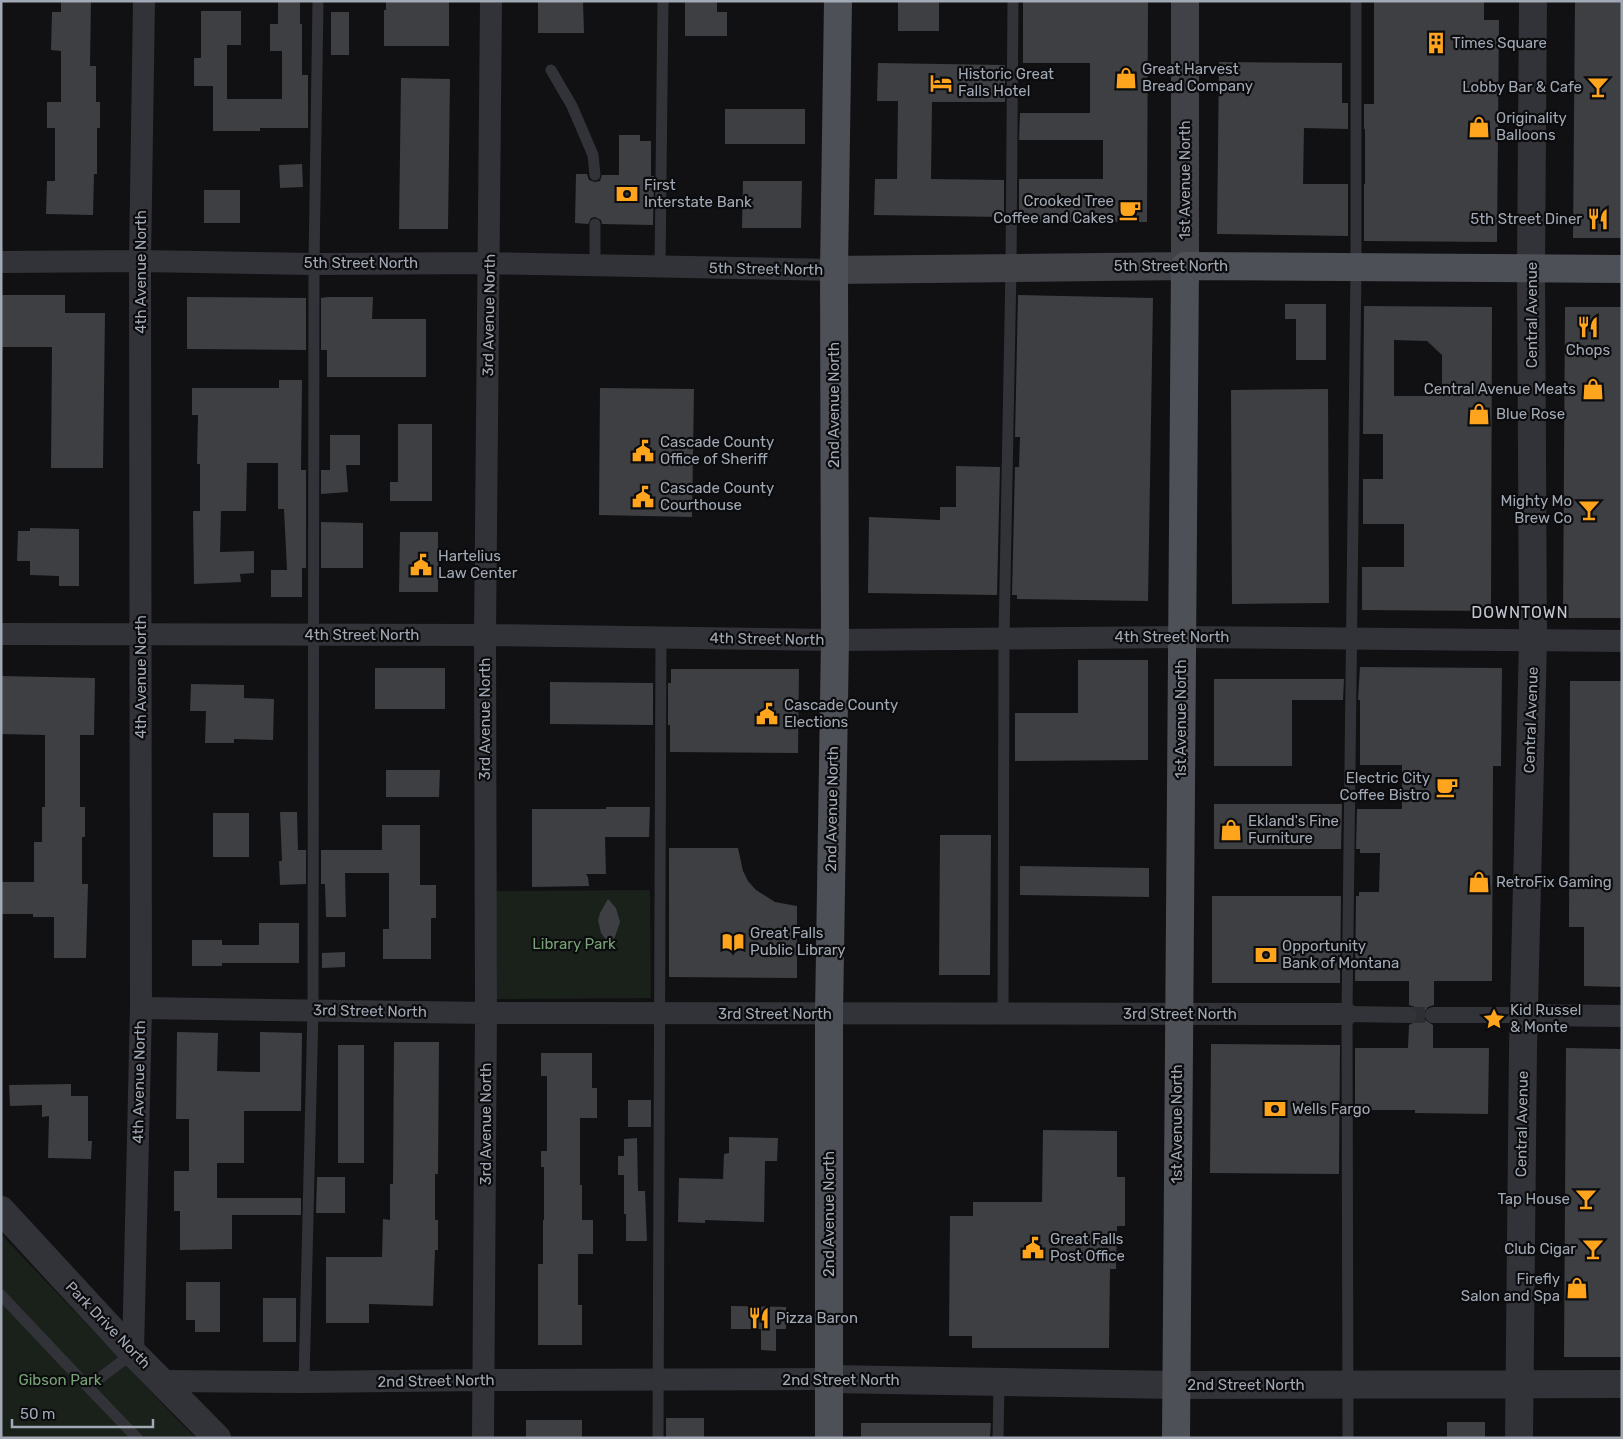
<svg xmlns="http://www.w3.org/2000/svg" width="1623" height="1439" viewBox="0 0 1623 1439" font-family="Rubik,sans-serif">
<rect width="100%" height="100%" fill="#111113"/>
<!-- green -->
<path fill="#19211a" d="M650,890L651,998L497,999L496,891Z
M1,1234L174,1416L196,1438H1Z"/>
<!-- building -->
<path fill="#3d3f43" fill-rule="evenodd" d="M61,1H91L90,66H96V102H100V128H97V174H94L93,215L46,214L47,181H55V128H47V102H61V51L51,50L52,12H61Z
M278,1H300V24H302V75H308V128H260V131H213V86H194V58H201V11H241V45H227V99H282V51H270V24H278Z
M386,1H449V46H384V10H386Z
M538,1H583L584,33H538Z
M685,1H717V12H727V36H685Z
M898,1H939V31H898Z
M1023,1H1148L1147,222H1019V179H1103V140H1019L1020,113H1090V63H1023Z
M1374,1H1484V20H1499L1497,242L1364,241V184H1365V129H1364V104H1374Z
M1575,1H1622V238H1573Z
M331,12H349V55H331Z
M1219,62L1342,63V103H1348V129L1304,128L1303,184H1348V236L1217,234Z
M878,63L1005,65V102H932L931,179L1004,180V217L874,215L875,179H897L898,101H877Z
M401,78L450,79L448,229H399Z
M725,109H805V144H725Z
M619,135H640V141H651V176H654L653,225L602,224L601,220L595,217L591,218L588,224L575,223L576,174H587L589,180L595,182L600,181L602,175H619Z
M302,164L303,187L280,188L279,165Z
M743,181H802L801,228H742Z
M204,190H240V223H204Z
M1,295H65V313H105L103,468H51L52,347H1Z
M1018,295L1153,298L1148,601L1017,599V595H1012L1015,467H1019L1020,437H1015Z
M187,297L306,298V350L187,349Z
M328,297H373L372,319H426V377H327V350H321V298Z
M1285,304H1326V360H1296V319H1285Z
M1364,306L1492,307L1491,611L1362,610V567H1404V524H1363V479H1383V434H1363ZM1394,340L1427,341L1442,355V396H1394Z
M1565,307H1622V618H1563Z
M279,380H302L301,470H306V568H302V597H271V570H287L284,509H278V463H247L246,511H221L220,552L254,551V573L240,574L241,582L194,584L193,511H200V464H197L198,415H192V388H279Z
M600,388L694,389L692,517L599,515Z
M1328,389L1329,603L1232,604L1231,390Z
M398,424H432V501H390V482H398Z
M330,435H360V465H346L348,492L321,494V470H330Z
M956,466L1000,467L997,595L868,593L869,517L940,520V507H956Z
M321,522L363,523V568H321Z
M30,528L79,529V586H59V576L30,575V561H17L18,531H30Z
M400,532H438V592H399Z
M1078,660H1148V760L1015,761V713H1078Z
M1360,667L1502,668L1501,766H1493L1492,981H1434V1005L1428,1007L1423,1015L1425,1020L1433,1025V1048H1489L1488,1114L1415,1113V1110H1355V1048H1408L1409,1025L1417,1021L1419,1015L1415,1007L1409,1005V981H1355L1356,896H1359V892H1379L1380,853H1360V849H1356L1357,809H1402V765H1360V700H1358Z
M375,668H445V709H375Z
M671,669H799L798,753L670,752V725H668V683H671Z
M1,676L95,678L94,735H80V807H85V837H82V884H88L86,958H54V917H33V914H1V882H34V842H42V807H45V735L1,734Z
M1214,679H1344L1343,700H1292V766H1214Z
M1570,681H1622V987L1584,986V927H1569Z
M550,682L653,683V725L550,724Z
M191,684L244,685V698L274,699L273,740L234,739V743H205L206,711H190Z
M386,770H440L439,797H386Z
M1214,804H1342L1341,849H1214Z
M606,807H650L649,837H605L606,874H586L588,877L589,886L532,887V809H606Z
M280,812H297L298,850H306V884L280,885L279,861H282Z
M213,813H249V857H213Z
M382,825H420V885H436V918H431V959H383V929H389V873H345L346,917H326L325,884H321V850H382Z
M940,835H991L990,975H939Z
M669,848H738L743,871L748,881L756,890L775,902L797,906V978L669,977Z
M1020,866L1149,868V897L1020,895Z
M1212,896H1341L1340,983H1212Z
M608,899L616,908L620,922L615,937L609,944L601,933L598,920L600,913Z
M259,923H299V963H222V966H192V940H222V945H259Z
M345,952V967L322,968V953Z
M177,1032L218,1033L217,1071L260,1072V1032L302,1033L301,1111H244V1163H217V1198H301V1215H232V1249L180,1250V1211H174V1171H189V1119H176Z
M394,1042H439L438,1174H435V1220H438V1250H435L433,1306L369,1304V1323H326V1257H382L383,1219L390,1220V1184H393Z
M1211,1044L1340,1045L1339,1174L1210,1173Z
M338,1045H364V1163H338Z
M1566,1048L1622,1049V1357H1564Z
M541,1053H592V1088H597V1118H580V1185H582V1220H593V1254H578V1305H582V1345H538V1264H543V1220H544V1167H541V1151H547V1076H541Z
M71,1084V1096H88V1141H92L91,1159L48,1158L49,1116L42,1117V1105L10,1106L9,1085Z
M628,1100H651V1127H628Z
M1043,1130L1117,1131V1177H1125V1226H1117L1116,1269H1110L1109,1348H972V1336H949L950,1216H973V1202H1042Z
M729,1137L778,1138L777,1161H765L764,1222L705,1220V1223L678,1222L679,1178L723,1179L724,1154L729,1153Z
M637,1138L638,1191H645L647,1241H626V1214H624V1175H618V1156H624V1139Z
M317,1177H345V1213H316Z
M186,1282H220V1332H195V1320H186Z
M263,1298H296V1342H263Z
M731,1306L786,1307V1329H776V1351L761,1350V1329H731Z
M666,1418H704V1438H666Z
M526,1420H582V1438H526Z
M1447,1422H1485V1438H1447Z
M861,1423H991L990,1438H861Z"/>
<g fill="none" stroke-linecap="round" stroke-linejoin="round">
<!-- pedestrian-tunnel -->
<path stroke="#2e2f33" stroke-width="16" stroke-dasharray="16 8" stroke-linecap="butt" d="M1409,1015H1433"/>
<!-- service -->
<path stroke="#323338" stroke-width="11" d="M551,70L572,106L593,155L595,175
M595,265V224
M660,267L663,1
M1003,1014L1004,638L1011,268L1013,1
M1,1295L88,1387L133,1353
M304,1382L313,1010L314,264L318,1
M88,1387L137,1438
M658,1438L661,637
M998,1438L999,1382
M1348,1438L1347,1014L1356,267V1"/>
<!-- pedestrian -->
<path stroke="#323338" stroke-width="16" d="M1347,1014L1409,1015
M1433,1015H1523"/>
<!-- minor -->
<path stroke="#323338" stroke-width="22" d="M1,262L140,261L314,264L489,263L834,270
M1,634L485,635L835,640L1181,637L1622,641
M141,1008L486,1013L1347,1014
M1523,1015L1622,1016
M133,1353L141,1008L140,261L144,1
M162,1381L304,1382L484,1380L829,1379
M483,1438L486,1013L485,635L491,1"/>
<!-- tertiary -->
<path stroke="#323338" stroke-width="28" d="M1,1210L133,1353L217,1438
M829,1379L1175,1385L1622,1384
M1519,1438L1523,1048L1533,641L1531,268L1533,1"/>
<!-- secondary -->
<path stroke="#404248" stroke-width="28" d="M834,270L1185,266V1"/>
<!-- primary -->
<path stroke="#4e5057" stroke-width="28" d="M829,1438V1014L835,640L834,270L838,1
M1176,1438L1185,266L1622,269"/>
</g>
<!-- icons -->
<defs>
<g id="building-bare" transform="scale(1.725)"><path d="M-4-6H4V6H1V3H-1V6H-4ZM-2.5-4.3h1.7v1.8h-1.7ZM.8-4.3h1.7v1.8H.8ZM-2.5-1h1.7V.8h-1.7ZM.8-1h1.7V.8H.8Z" fill="#ffa41d" stroke="#0c0c0e" stroke-width="2.5" paint-order="stroke"/></g>
<g id="shop-bare" transform="scale(1.725)"><path d="M-5-2.5h2.3a2.7 3.5 0 0 1 5.4 0H5L5.5 6h-11ZM-1.5-2.5h3a1.5 2.3 0 0 0-3 0Z" fill="#ffa41d" stroke="#0c0c0e" stroke-width="2.5" paint-order="stroke"/></g>
<g id="hotel-bare" transform="scale(1.725)"><path d="M-6-4.5h1.5V1H6V5H4.5V3h-9V5H-6ZM-4 0a1.8 1.8 0 1 1 3.6 0ZM.5 0V-2.5h3Q6-2.5 6 0Z" fill="#ffa41d" stroke="#0c0c0e" stroke-width="2.5" paint-order="stroke"/></g>
<g id="bar-bare" transform="scale(1.725)"><path d="M-6-5H6L.8 .8V4.5H3.5V6h-7V4.5H-.8V.8Z" fill="#ffa41d" stroke="#0c0c0e" stroke-width="2.5" paint-order="stroke"/></g>
<g id="bank-bare" transform="scale(1.725)"><path d="M-6-4H6V4H-6ZM0-2.3a2.3 2.3 0 1 0 0 4.6a2.3 2.3 0 1 0 0-4.6Z" fill="#ffa41d" stroke="#0c0c0e" stroke-width="2.5" paint-order="stroke"/></g>
<g id="cafe-bare" transform="scale(1.725)"><path d="M-5.5-4.5H6V0H3Q3 3.5 0 3.5H-2.5Q-5.5 3.5-5.5 0ZM3-3.2v2h1.7v-2ZM-6 4.5H4V6H-6Z" fill="#ffa41d" stroke="#0c0c0e" stroke-width="2.5" paint-order="stroke"/></g>
<g id="restaurant-bare" transform="scale(1.725)"><path d="M-5-6h1v4h1v-4h1v4h1v-4h1v5L-1.5 .5V6h-2V.5L-5-1ZM5-6V6H3V1.5H1.5Q1.5-4 5-6Z" fill="#ffa41d" stroke="#0c0c0e" stroke-width="2.5" paint-order="stroke"/></g>
<g id="civic-bare" transform="scale(1.725)"><path d="M-.6-6.5H3V-4.5H.6V-3L4-1V1h2V6H-6V1h2V-1L-.6-3ZM-1.2 2.5V6h2.4V2.5Z" fill="#ffa41d" stroke="#0c0c0e" stroke-width="2.5" paint-order="stroke"/></g>
<g id="library-bare" transform="scale(1.725)"><path d="M-6-4Q-3-5.5-.7-3.5V5Q-3 3-6 4ZM6-4Q3-5.5 .7-3.5V5Q3 3 6 4Z" fill="#ffa41d" stroke="#0c0c0e" stroke-width="2.5" paint-order="stroke"/></g>
<g id="sight-bare" transform="scale(1.725)"><path d="M0-6L1.8-2.2L6-1.7L2.9 1.2L3.7 5.4L0 3.3L-3.7 5.4L-2.9 1.2L-6-1.7L-1.8-2.2Z" fill="#ffa41d" stroke="#0c0c0e" stroke-width="2.5" paint-order="stroke"/></g>
</defs>
<g fill-rule="evenodd">
<use href="#building-bare" x="1436" y="43"/>
<use href="#shop-bare" x="1126" y="78"/>
<use href="#hotel-bare" x="941" y="83"/>
<use href="#bar-bare" x="1598" y="87"/>
<use href="#shop-bare" x="1479" y="127"/>
<use href="#bank-bare" x="627" y="194"/>
<use href="#cafe-bare" x="1130" y="210"/>
<use href="#restaurant-bare" x="1598" y="219"/>
<use href="#restaurant-bare" x="1588" y="327"/>
<use href="#shop-bare" x="1593" y="389"/>
<use href="#shop-bare" x="1479" y="414"/>
<use href="#civic-bare" x="643" y="451"/>
<use href="#civic-bare" x="643" y="497"/>
<use href="#bar-bare" x="1589" y="510"/>
<use href="#civic-bare" x="421" y="565"/>
<use href="#civic-bare" x="767" y="714"/>
<use href="#cafe-bare" x="1447" y="787"/>
<use href="#shop-bare" x="1231" y="830"/>
<use href="#shop-bare" x="1479" y="882"/>
<use href="#library-bare" x="733" y="942"/>
<use href="#bank-bare" x="1266" y="955"/>
<use href="#sight-bare" x="1494" y="1019"/>
<use href="#bank-bare" x="1275" y="1109"/>
<use href="#bar-bare" x="1586" y="1199"/>
<use href="#civic-bare" x="1033" y="1248"/>
<use href="#bar-bare" x="1593" y="1249"/>
<use href="#shop-bare" x="1577" y="1288"/>
<use href="#restaurant-bare" x="759" y="1318"/>
</g>
<g text-anchor="middle" stroke-width="4.5" stroke-linejoin="round" paint-order="stroke">
<!-- poi labels -->
<g font-size="15" fill="#a1a9b5" stroke="#0c0c0e" text-anchor="start">
<text x="1452" y="48">Times Square</text>
<text x="1142" y="74">Great Harvest<tspan x="1142" dy="17">Bread Company</tspan></text>
<text x="958" y="79">Historic Great<tspan x="958" dy="17">Falls Hotel</tspan></text>
<text x="1582" y="92" text-anchor="end">Lobby Bar &amp; Cafe</text>
<text x="1496" y="123">Originality<tspan x="1496" dy="17">Balloons</tspan></text>
<text x="644" y="190">First<tspan x="644" dy="17">Interstate Bank</tspan></text>
<text x="1114" y="206" text-anchor="end">Crooked Tree<tspan x="1114" dy="17">Coffee and Cakes</tspan></text>
<text x="1582" y="224" text-anchor="end">5th Street Diner</text>
<text x="1588" y="355" text-anchor="middle">Chops</text>
<text x="1576" y="394" text-anchor="end">Central Avenue Meats</text>
<text x="1496" y="419">Blue Rose</text>
<text x="660" y="447">Cascade County<tspan x="660" dy="17">Office of Sheriff</tspan></text>
<text x="660" y="493">Cascade County<tspan x="660" dy="17">Courthouse</tspan></text>
<text x="1572" y="506" text-anchor="end">Mighty Mo<tspan x="1572" dy="17">Brew Co</tspan></text>
<text x="438" y="561">Hartelius<tspan x="438" dy="17">Law Center</tspan></text>
<text x="784" y="710">Cascade County<tspan x="784" dy="17">Elections</tspan></text>
<text x="1430" y="783" text-anchor="end">Electric City<tspan x="1430" dy="17">Coffee Bistro</tspan></text>
<text x="1248" y="826">Ekland's Fine<tspan x="1248" dy="17">Furniture</tspan></text>
<text x="1496" y="887">RetroFix Gaming</text>
<text x="750" y="938">Great Falls<tspan x="750" dy="17">Public Library</tspan></text>
<text x="1282" y="951">Opportunity<tspan x="1282" dy="17">Bank of Montana</tspan></text>
<text x="1510" y="1015">Kid Russel<tspan x="1510" dy="17">&amp; Monte</tspan></text>
<text x="1292" y="1114">Wells Fargo</text>
<text x="1570" y="1204" text-anchor="end">Tap House</text>
<text x="1050" y="1244">Great Falls<tspan x="1050" dy="17">Post Office</tspan></text>
<text x="1576" y="1254" text-anchor="end">Club Cigar</text>
<text x="1560" y="1284" text-anchor="end">Firefly<tspan x="1560" dy="17">Salon and Spa</tspan></text>
<text x="776" y="1323">Pizza Baron</text>
</g>
<!-- street labels -->
<g font-size="15" fill="#a1a9b5" stroke="#0c0c0e">
<text transform="translate(1185 180) rotate(-90)" y="5">1st Avenue North</text>
<text x="361" y="268">5th Street North</text>
<text x="1171" y="271">5th Street North</text>
<text transform="translate(766 269) rotate(1)" y="5">5th Street North</text>
<text transform="translate(141 272) rotate(-90)" y="5">4th Avenue North</text>
<text transform="translate(489 315) rotate(-89)" y="5">3rd Avenue North</text>
<text transform="translate(1532 315) rotate(-90)" y="5">Central Avenue</text>
<text transform="translate(834 405) rotate(-90)" y="5">2nd Avenue North</text>
<text x="362" y="640">4th Street North</text>
<text x="1172" y="642">4th Street North</text>
<text transform="translate(767 639) rotate(1)" y="5">4th Street North</text>
<text transform="translate(141 677) rotate(-90)" y="5">4th Avenue North</text>
<text transform="translate(485 719) rotate(-90)" y="5">3rd Avenue North</text>
<text transform="translate(1181 719) rotate(-90)" y="5">1st Avenue North</text>
<text transform="translate(1531 720) rotate(-88)" y="5">Central Avenue</text>
<text transform="translate(832 809) rotate(-89)" y="5">2nd Avenue North</text>
<text transform="translate(370 1011) rotate(1)" y="5">3rd Street North</text>
<text x="775" y="1019">3rd Street North</text>
<text x="1180" y="1019">3rd Street North</text>
<text transform="translate(139 1082) rotate(-89)" y="5">4th Avenue North</text>
<text transform="translate(486 1124) rotate(-90)" y="5">3rd Avenue North</text>
<text transform="translate(1177 1124) rotate(-90)" y="5">1st Avenue North</text>
<text transform="translate(1522 1124) rotate(-89)" y="5">Central Avenue</text>
<text transform="translate(829 1214) rotate(-90)" y="5">2nd Avenue North</text>
<text transform="translate(108 1325) rotate(46)" y="5">Park Drive North</text>
<text x="841" y="1385">2nd Street North</text>
<text transform="translate(436 1381) rotate(-1)" y="5">2nd Street North</text>
<text x="1246" y="1390">2nd Street North</text>
</g>
<!-- park labels -->
<g font-size="15" fill="#77a276" stroke="#0c0c0e">
<text x="574" y="949">Library Park</text>
<text x="60" y="1385">Gibson Park</text>
</g>
<!-- neighbourhood labels -->
<g font-size="16" letter-spacing="1" fill="#c3c7d1" stroke="#0c0c0e">
<text x="1520" y="618">DOWNTOWN</text>
</g>
</g>
<!-- border -->
<rect width="1623" height="1439" fill="none" stroke="#a1a9b5" stroke-width="5"/>
<!-- scale -->
<path d="M12 1419v8h141v-8" fill="none" stroke="#a1a9b5" stroke-width="2.5"/>
<text x="20" y="1419" font-size="15" fill="#a1a9b5" stroke="#0c0c0e" stroke-width="4" paint-order="stroke">50 m</text>
</svg>
